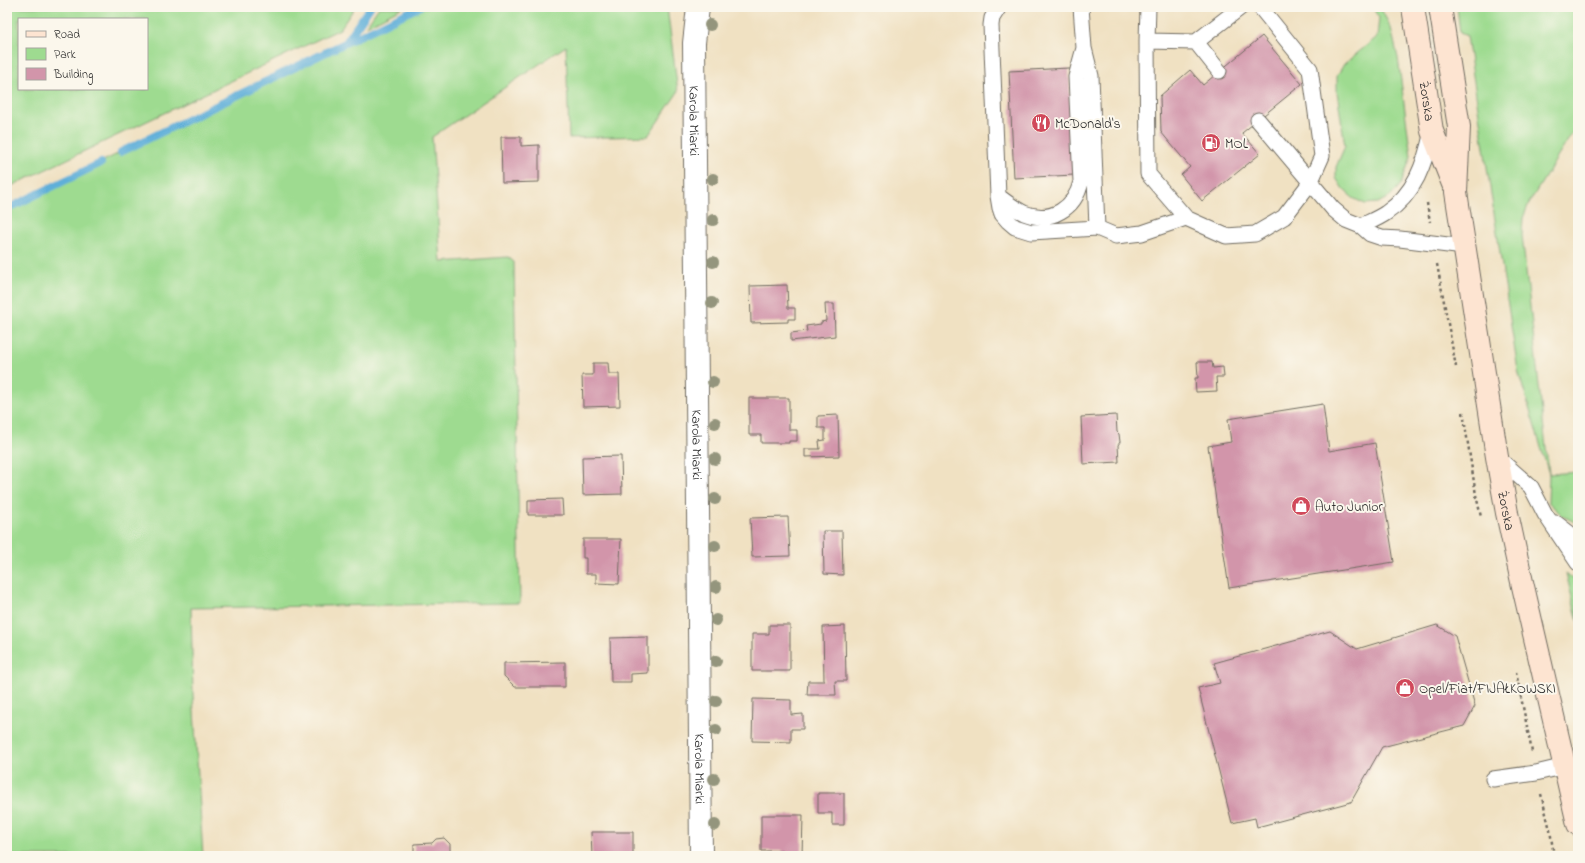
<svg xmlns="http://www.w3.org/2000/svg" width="1585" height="863" viewBox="0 0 1585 863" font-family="'Indie Flower',sans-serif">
<rect width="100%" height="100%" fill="#fbf7ec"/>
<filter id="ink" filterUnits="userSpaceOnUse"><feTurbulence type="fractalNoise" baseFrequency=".025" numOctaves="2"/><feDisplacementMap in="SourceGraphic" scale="8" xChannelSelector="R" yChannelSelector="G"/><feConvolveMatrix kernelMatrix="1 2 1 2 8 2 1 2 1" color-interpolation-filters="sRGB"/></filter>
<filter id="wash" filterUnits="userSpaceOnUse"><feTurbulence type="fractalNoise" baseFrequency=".012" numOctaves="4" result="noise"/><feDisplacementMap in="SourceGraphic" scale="16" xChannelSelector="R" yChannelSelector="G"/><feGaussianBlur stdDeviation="0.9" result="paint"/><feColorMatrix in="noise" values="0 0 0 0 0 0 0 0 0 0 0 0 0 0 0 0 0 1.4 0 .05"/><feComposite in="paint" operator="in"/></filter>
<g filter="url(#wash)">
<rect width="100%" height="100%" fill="#f0e1c2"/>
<!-- green -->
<path fill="#9edb90" stroke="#64835e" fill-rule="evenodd" d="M7,7H355L340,29L7,188ZM19,19H147V89H19Z
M379,7H403L366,26Z
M424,7H667L678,92L648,136L569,138L566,46L432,137L441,262L508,257L514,262L520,603L191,608L193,695L203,856H7V211L24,200L231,98Z
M1372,7H1380L1391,28L1398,58L1411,156L1401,184L1391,196L1378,203L1365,204L1353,198L1343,189L1336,178V167L1345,146L1337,92V76L1344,64L1377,37L1379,18Z
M1457,7H1578V124L1529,203L1523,218L1522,235L1549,474L1578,472V524L1563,516L1548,502L1549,474L1518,371L1467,36L1460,33Z
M1566,573L1578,583V622Z"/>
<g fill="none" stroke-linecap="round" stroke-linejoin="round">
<!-- stream -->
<path stroke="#5eafd9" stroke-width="8" d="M347,41L370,7
M121,152L419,7
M7,209L101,163"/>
</g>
<g id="blocks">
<!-- building -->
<path fill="#d295aa" d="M1262,36L1302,84L1242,133L1260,154L1202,201L1181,175L1190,167L1161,132L1160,96L1190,70L1203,85Z
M1069,68L1074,175L1014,178L1009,71Z
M501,137H521V146L539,145V182L502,183Z
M787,285L788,308H795V319H788V322L751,323L750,286Z
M825,304H834L835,336L791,341V333L807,331L806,326L821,324V322L826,321Z
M1197,362H1212L1213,368L1223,367L1224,377H1216L1217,391L1196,392L1195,378H1198Z
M593,363H608L609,374H619L620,406L583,407L582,375H593Z
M749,398H789V430H797V441H789V443H761V435H749Z
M1323,404L1329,451L1375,443L1394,562L1229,588L1208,446L1231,442L1228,419Z
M838,415L839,456L805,457V449H820L819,441L825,440V428H818V416Z
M1116,415L1117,432L1119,434L1120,442L1118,445L1119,462L1083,464L1081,417Z
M621,456L622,494L583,495L582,457Z
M562,499L563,515H528V500Z
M788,517L790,556L752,557L750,518Z
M823,531H842L843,575L824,574Z
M583,539H621L619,584L596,583V574H586V558H583Z
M769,625H790V671H752V634H769Z
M1437,625L1455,636L1475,706L1464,726L1382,747L1351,802L1257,827L1255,818L1232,823L1198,688L1220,683L1214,663L1330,631L1357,649Z
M845,626L846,681H835L836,695H807L808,681H824L823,627Z
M648,637V673L631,674V682H611L610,638Z
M565,662V687H515L504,676V663Z
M753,699L791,700V715L803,714V729H791V742L752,741Z
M818,793H844V825H832V813H818Z
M761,815H803L802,856H783V851H761Z
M591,832H633V856H592Z
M444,838L450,844V852L446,856H414V844L432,843L436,839Z"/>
</g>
</g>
<g filter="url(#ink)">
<use href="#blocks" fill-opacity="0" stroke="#706b60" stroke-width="1"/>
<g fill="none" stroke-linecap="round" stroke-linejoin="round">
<!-- lane casing -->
<g stroke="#706b60" stroke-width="17">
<path id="lane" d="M999,7L992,18L991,25L998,196L1000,208L1002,214L1008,221L1015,227L1031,232L1097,228L1116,236L1142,233L1186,218
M1081,7L1084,48L1091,76L1097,228
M1148,7L1147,41L1148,174L1186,218L1226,236L1255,234L1284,217L1310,183L1322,156L1310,69L1260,7
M1147,41L1196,42L1241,7
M1196,42L1219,71
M1258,120L1333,209L1346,220L1361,226L1370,234L1382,238L1400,239L1464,247
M998,196C1006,202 1015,209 1024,213C1051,224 1075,208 1081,182L1076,77L1084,48
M1361,226C1369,222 1379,218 1386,213C1415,194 1425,163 1432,131
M1497,457L1531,487L1545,514L1578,563
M1556,523L1578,540
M1493,779L1536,773L1565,766"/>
</g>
<!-- street casing -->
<g stroke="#706b60" stroke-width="24">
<g id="street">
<path id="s1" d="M698,7L694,43L701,856"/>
</g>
</g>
<!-- secondary casing -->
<g stroke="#706b60" stroke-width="24">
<g id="secondary">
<path id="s2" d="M1413,7L1432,131L1453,184"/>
<path id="s3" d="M1440,7L1459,127L1456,192L1497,457L1507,513L1522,582L1578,824"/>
</g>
</g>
<!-- path -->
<path stroke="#706b60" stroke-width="2.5" stroke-dasharray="3 3" stroke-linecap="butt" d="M1427,203L1430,222
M1437,264L1456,367
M1463,412L1476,495L1481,517
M1516,672L1532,752
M1541,794L1550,830L1554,856"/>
<!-- lane -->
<use href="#lane" stroke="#fff" stroke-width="15"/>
<!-- street -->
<use href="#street" stroke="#fff" stroke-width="22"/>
<!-- secondary -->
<use href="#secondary" stroke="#fde4d1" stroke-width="22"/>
</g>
<!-- trees -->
<g fill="#94957d">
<circle cx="710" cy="25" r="6"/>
<circle cx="713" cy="179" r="6"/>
<circle cx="713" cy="220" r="6"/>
<circle cx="713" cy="262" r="6"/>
<circle cx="712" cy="303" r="6"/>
<circle cx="713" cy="382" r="6"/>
<circle cx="715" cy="423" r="6"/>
<circle cx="715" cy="459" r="6"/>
<circle cx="715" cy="499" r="6"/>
<circle cx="715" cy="546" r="6"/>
<circle cx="716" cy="587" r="6"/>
<circle cx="716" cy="620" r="6"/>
<circle cx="716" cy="661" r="6"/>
<circle cx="716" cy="701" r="6"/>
<circle cx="716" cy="730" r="6"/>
<circle cx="714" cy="779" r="6"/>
<circle cx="715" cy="825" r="6"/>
</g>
</g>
<!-- icons -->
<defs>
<g id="restaurant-disc" transform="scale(1)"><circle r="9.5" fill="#d1495b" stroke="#fbf7ec"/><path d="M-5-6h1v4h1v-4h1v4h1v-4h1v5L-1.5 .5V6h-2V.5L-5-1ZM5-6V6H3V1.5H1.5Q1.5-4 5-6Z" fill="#fff"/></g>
<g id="fuel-disc" transform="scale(1)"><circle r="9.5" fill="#d1495b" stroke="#fbf7ec"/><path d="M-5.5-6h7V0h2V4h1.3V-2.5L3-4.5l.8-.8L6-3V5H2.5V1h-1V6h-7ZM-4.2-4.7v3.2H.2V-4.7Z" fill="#fff"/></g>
<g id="shop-disc" transform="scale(1)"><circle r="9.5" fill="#d1495b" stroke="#fbf7ec"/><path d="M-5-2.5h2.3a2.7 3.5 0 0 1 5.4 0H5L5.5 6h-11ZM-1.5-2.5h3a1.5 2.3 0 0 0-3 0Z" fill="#fff"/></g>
</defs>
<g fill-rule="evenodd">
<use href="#restaurant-disc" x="1041" y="123"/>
<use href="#fuel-disc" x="1211" y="143"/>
<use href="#shop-disc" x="1301" y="506"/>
<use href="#shop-disc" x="1405" y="688"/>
</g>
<g text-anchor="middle" stroke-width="4" stroke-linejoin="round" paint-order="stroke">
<!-- street labels -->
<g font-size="14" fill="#2b2b2b" stroke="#fbf7ec">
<text dy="5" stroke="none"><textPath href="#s2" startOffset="95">Żorska</textPath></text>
<text dy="5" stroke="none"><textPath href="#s1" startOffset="114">Karola Miarki</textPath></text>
<text dy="5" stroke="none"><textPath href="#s1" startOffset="438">Karola Miarki</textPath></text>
<text dy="5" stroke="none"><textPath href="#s3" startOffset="509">Żorska</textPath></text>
<text dy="5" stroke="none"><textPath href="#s1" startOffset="762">Karola Miarki</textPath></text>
</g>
<!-- poi labels -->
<g font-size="14" fill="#2b2b2b" stroke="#fbf7ec" text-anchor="start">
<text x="1055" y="128">McDonald's</text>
<text x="1225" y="148">MOL</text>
<text x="1315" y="511">Auto Junior</text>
<text x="1419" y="693">Opel/Fiat/FIJAŁKOWSKI</text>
</g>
</g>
<!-- margin -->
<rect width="1585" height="863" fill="none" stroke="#fbf7ec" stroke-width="24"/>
<!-- legend -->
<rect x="18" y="18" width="130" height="72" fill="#fbf7ec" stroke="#a8a59f"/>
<rect x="26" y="31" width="20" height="6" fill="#fde4d1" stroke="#a8a59f"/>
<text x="54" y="38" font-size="12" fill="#2b2b2b">Road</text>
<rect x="26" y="48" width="20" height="12" fill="#9edb90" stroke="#a8a59f"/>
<text x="54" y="58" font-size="12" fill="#2b2b2b">Park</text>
<rect x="26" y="68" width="20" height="12" fill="#d295aa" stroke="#a8a59f"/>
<text x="54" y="78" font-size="12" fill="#2b2b2b">Building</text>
</svg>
